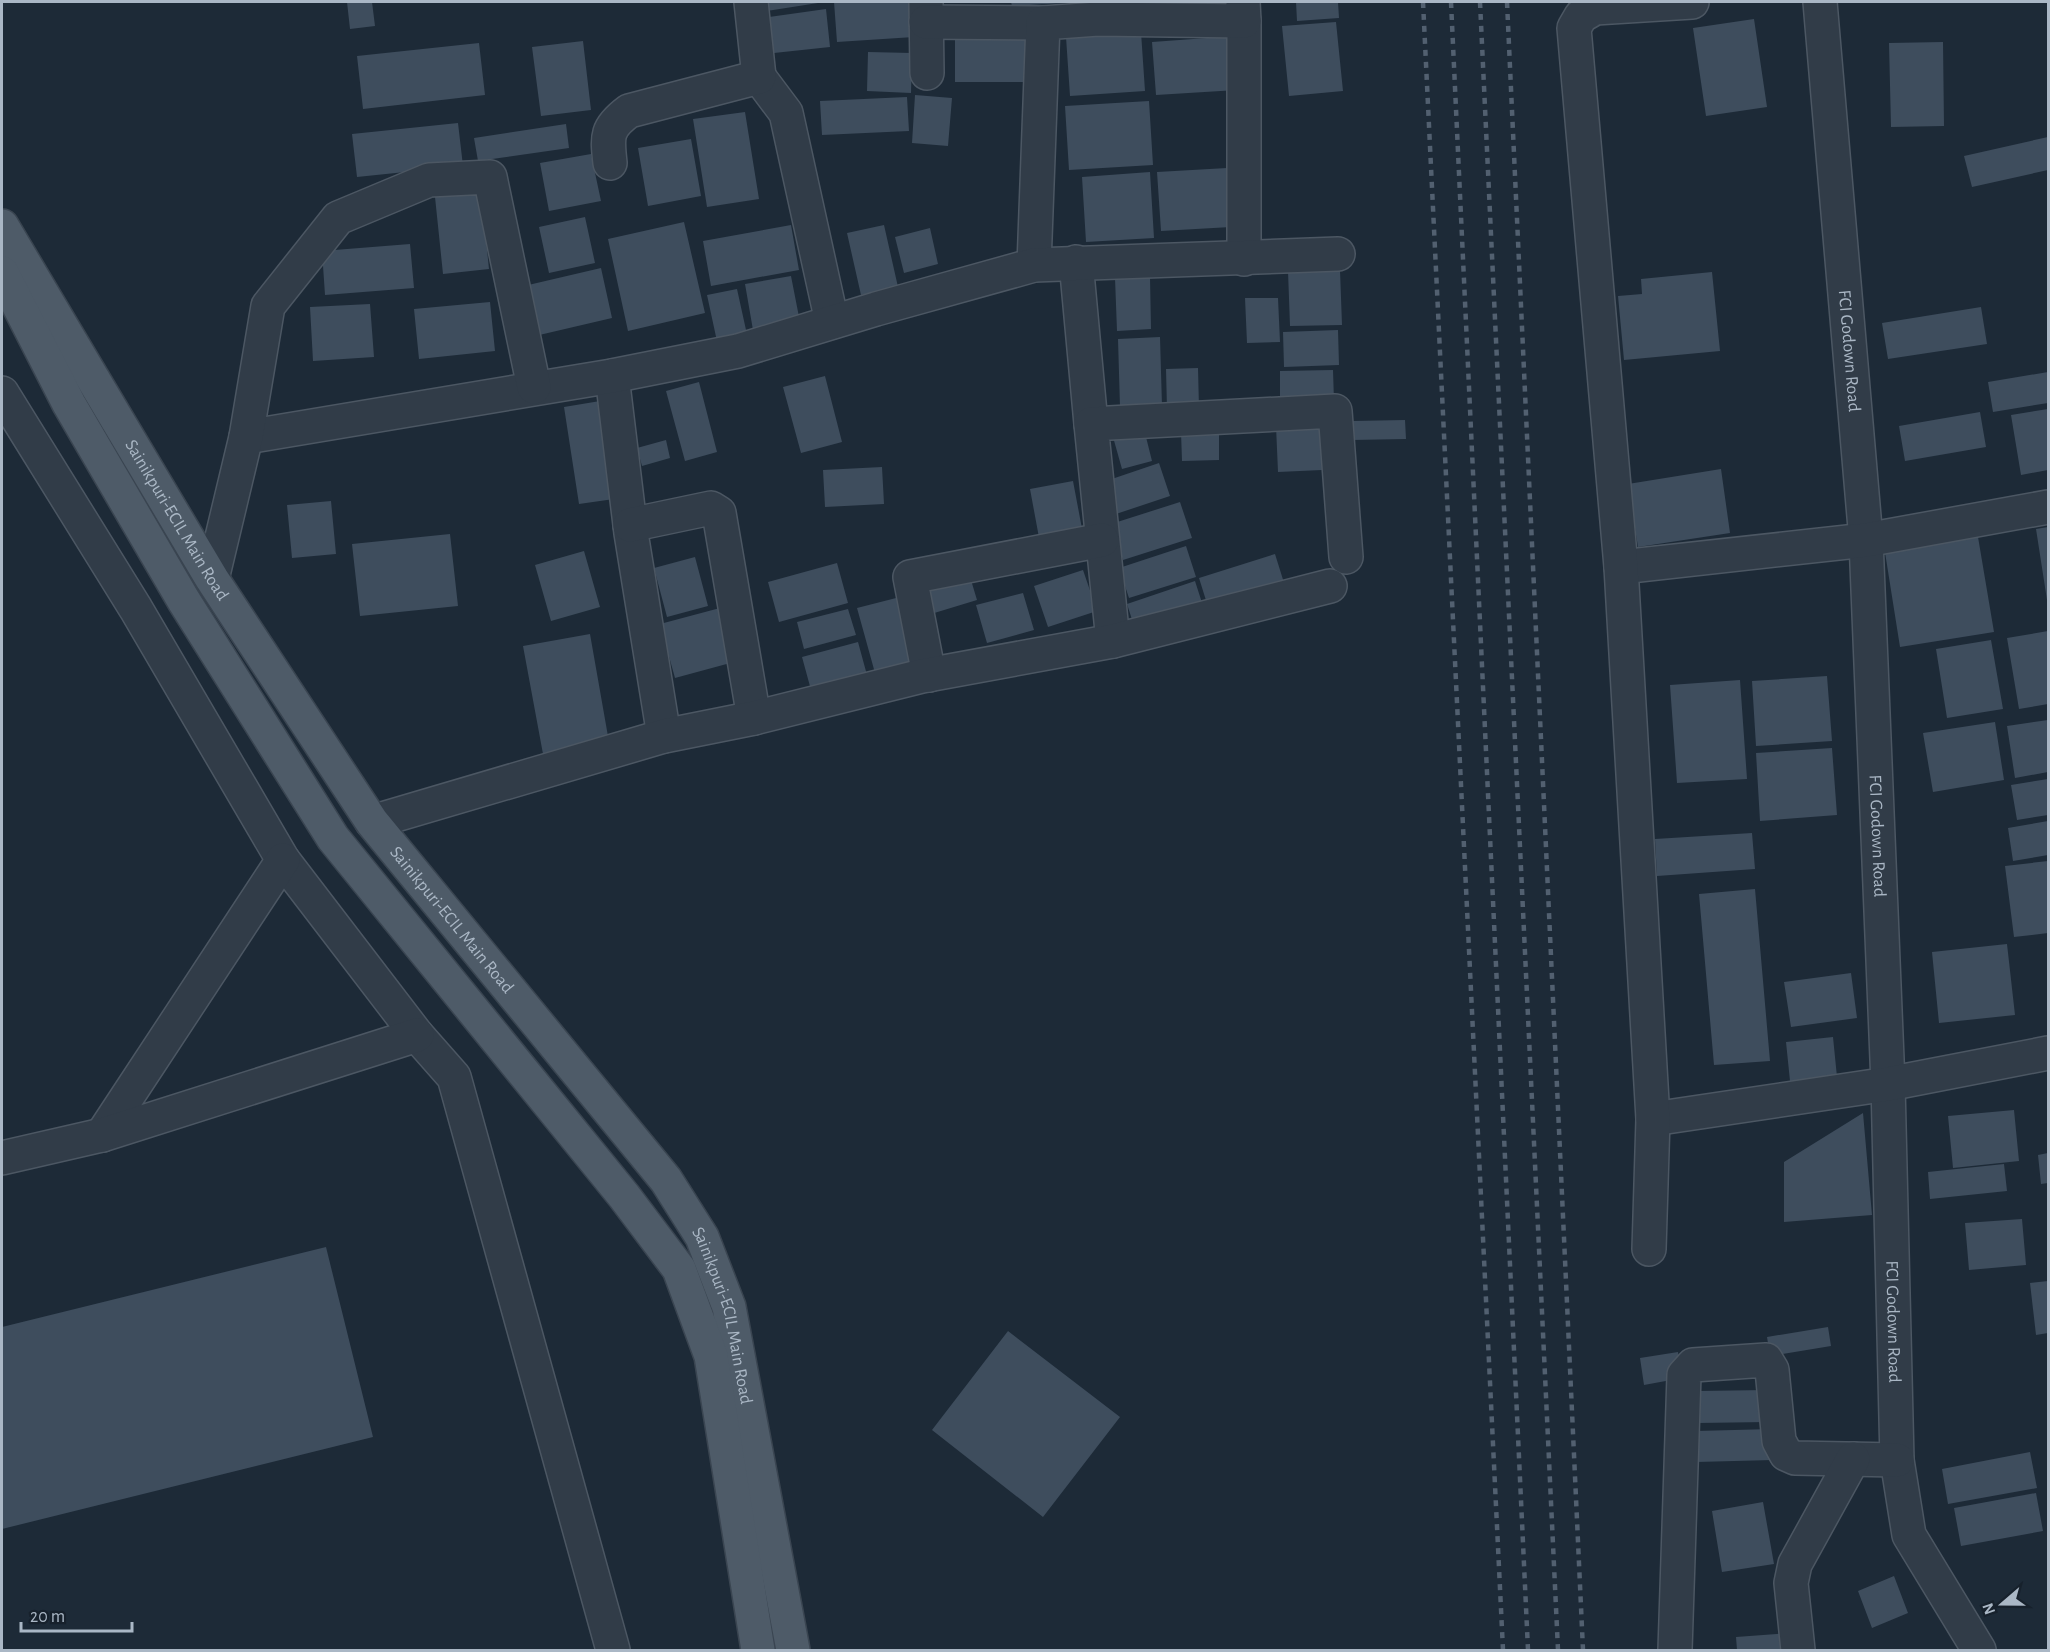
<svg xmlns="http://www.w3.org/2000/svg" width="2050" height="1652" viewBox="0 0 2050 1652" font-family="'Alegreya Sans',sans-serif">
<rect width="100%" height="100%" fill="#1d2a37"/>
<!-- building -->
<path fill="#3e4d5d" d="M347,2H372L375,26L350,29Z
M760,2H818V3L761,12Z
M834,2H912L914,37L837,42Z
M1011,2H1065V3L1012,6Z
M1296,2H1338L1339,18L1297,21Z
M826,9L830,47L774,53L769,17Z
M1754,19L1767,107L1706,116L1693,28Z
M1336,22L1343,91L1289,96L1282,26Z
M955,31L1031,32V82H955Z
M1141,32L1145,91L1070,96L1066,37Z
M1234,36L1237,90L1156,95L1152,42Z
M583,41L591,110L541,116L532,47Z
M1943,42L1944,126L1891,127L1889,43Z
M479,43L485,95L363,109L357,56Z
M868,52L912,53L911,93L867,91Z
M915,95L952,98L948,146L912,143Z
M907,97L909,131L822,135L820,101Z
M1149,101L1153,165L1069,170L1065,106Z
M745,112L759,199L707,207L693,119Z
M458,123L463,166L357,177L352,134Z
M566,124L569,148L478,161L474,138Z
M2048,137V170L1972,187L1964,156Z
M691,139L701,196L648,206L638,148Z
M591,154L601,201L549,211L540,163Z
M1227,168L1231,227L1161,231L1157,172Z
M1150,172L1154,238L1086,242L1082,177Z
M481,191L489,269L443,274L435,197Z
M585,217L595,263L549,273L539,227Z
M684,222L705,313L628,331L608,239Z
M791,225L799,270L711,286L703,241Z
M884,225L898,287L861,295L847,233Z
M930,228L938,264L904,273L895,237Z
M410,244L414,288L325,295L322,251Z
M601,268L612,318L535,336L524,286Z
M1340,270L1342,325L1290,326L1288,271Z
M1712,272L1720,351L1624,360L1618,296L1642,294L1641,279Z
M791,276L800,322L753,330L745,284Z
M1150,277L1151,329L1117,331L1115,278Z
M737,289L748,339L718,346L707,295Z
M1245,298H1278L1280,342L1247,343Z
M490,302L495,351L419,359L414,309Z
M370,304L374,357L313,361L310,307Z
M1981,307L1987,344L1888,359L1882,323Z
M1338,330L1339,365L1284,367L1283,332Z
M1160,337L1162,406L1120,407L1118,339Z
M1198,368L1199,408L1167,409L1166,369Z
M1333,370L1334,401L1280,402V371Z
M2048,372V403L1993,412L1988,382Z
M825,376L842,442L801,453L783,387Z
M699,382L717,452L685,461L666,391Z
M606,400L621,498L579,504L564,407Z
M2048,409V470L2021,475L2011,415Z
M1980,412L1986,447L1905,461L1899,426Z
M1405,420L1406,439L1352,440V421Z
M1320,424L1322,470L1278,472L1276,426Z
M1144,429L1152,461L1122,469L1113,437Z
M1219,431V460L1182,461L1181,432Z
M666,440L670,458L642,466L637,448Z
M1159,463L1170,496L1113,515L1103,482Z
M882,467L884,504L825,507L823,470Z
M1721,469L1730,533L1638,547L1628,484Z
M1073,481L1083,534L1040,543L1030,489Z
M331,501L336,554L292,558L287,505Z
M1180,502L1192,538L1123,560L1111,524Z
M2048,527V600H2047L2036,529Z
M1977,531L1994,632L1900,647L1884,546Z
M450,534L458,606L360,616L352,544Z
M1186,546L1196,577L1129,598L1119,568Z
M584,551L600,607L551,621L535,565Z
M1275,554L1285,586L1209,610L1199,578Z
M695,557L708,606L667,617L654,568Z
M837,563L848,603L779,622L768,582Z
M968,570L977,600L931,614L921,584Z
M1083,570L1097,611L1048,627L1034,586Z
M1195,581L1204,609L1136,632L1127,604Z
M1023,593L1034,630L987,643L976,605Z
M900,597L918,661L875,673L857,608Z
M720,608L734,662L675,678L660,624Z
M848,609L856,635L804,649L797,622Z
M2048,631V704L2019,709L2007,638Z
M590,634L609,742L543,754L523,646Z
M1991,640L2003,709L1947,718L1936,649Z
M858,642L867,675L811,690L802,657Z
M1827,676L1832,741L1756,746L1752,681Z
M1740,680L1747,779L1677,783L1670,685Z
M2048,720V772L2015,778L2007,726Z
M1995,722L2004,780L1933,792L1923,733Z
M1832,748L1837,815L1760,821L1756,753Z
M2048,779V815L2017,820L2011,785Z
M2048,821V855L2013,861L2008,828Z
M1752,833L1755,869L1657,876L1655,839Z
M2048,861V933L2014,937L2005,866Z
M1755,889L1770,1061L1714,1065L1699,894Z
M2007,944L2015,1015L1939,1023L1932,952Z
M1851,973L1857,1018L1791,1027L1784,982Z
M1833,1037L1837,1077L1790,1081L1786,1042Z
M2014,1110L2019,1161L1953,1168L1948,1116Z
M1863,1113L1872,1215L1784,1222V1162Z
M2048,1153V1183L2041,1184L2038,1155Z
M2004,1164L2007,1191L1930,1199L1928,1172Z
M2022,1219L2026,1265L1969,1270L1965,1223Z
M326,1247L373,1437L2,1529V1327Z
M2048,1281V1333L2036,1335L2030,1283Z
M1828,1327L1831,1346L1770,1356L1767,1337Z
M1008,1331L1120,1417L1043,1517L932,1430Z
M1678,1352L1682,1378L1644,1385L1640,1358Z
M1767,1390L1768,1422L1697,1423V1391Z
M1772,1429L1773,1460L1696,1462V1431Z
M2030,1452L2037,1488L1948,1504L1942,1469Z
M2036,1493L2043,1531L1961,1546L1954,1508Z
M1763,1502L1774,1564L1722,1572L1712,1511Z
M1894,1576L1908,1613L1872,1628L1858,1591Z
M1791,1633L1793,1650H1737L1736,1637Z"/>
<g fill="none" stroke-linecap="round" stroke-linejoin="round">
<!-- minor casing -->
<g stroke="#4c5763" stroke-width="36">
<g id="minor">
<path d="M926,2L927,73"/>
<path id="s1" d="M1820,2L1866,540L1888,1084L1897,1460L1909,1535L1979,1650"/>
<path d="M1244,21V259"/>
<path d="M926,22L1043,23"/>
<path d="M759,77L786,113L832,322"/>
<path d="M610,163C607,136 606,128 629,111L759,77L751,2"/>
<path d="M1076,262L1091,424"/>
<path d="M1034,265L1043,23L1098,19L1244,21L1243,2"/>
<path d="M612,376L631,533L664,736"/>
<path d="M2,393L136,609L283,860L417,1035L454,1077L613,1650"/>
<path d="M246,437L612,376L738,351L876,309L1034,265L1338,254"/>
<path d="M630,525L711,508L719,513L754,718"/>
<path d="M1621,567L1866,540L2048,507"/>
<path d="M212,579L246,437L268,306L338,218L429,180L490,177L534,387"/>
<path d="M1113,641L1091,424L1335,411L1346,557"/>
<path d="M929,675L910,577L1102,540"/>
<path d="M372,822L664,736L754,718L922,676L1113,641L1330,586"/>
<path d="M1653,1119L1888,1084L2048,1053"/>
<path d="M102,1135L283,860"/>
<path d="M2,1158L102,1135L417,1035"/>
<path d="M1649,1249L1653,1119L1621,567L1574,28L1581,16L1595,8L1692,2"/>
<path d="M1675,1650L1684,1375L1693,1365L1766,1360L1772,1370L1779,1441L1786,1454L1795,1458L1897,1460"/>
<path d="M1798,1650L1791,1583L1795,1564L1853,1459"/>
</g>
</g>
<!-- major casing -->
<g stroke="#3a4551" stroke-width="36">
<g id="major">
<path id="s2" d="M2,226L212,579L372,822L666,1180L702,1237L729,1307L793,1650"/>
<path d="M2,273L69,404L184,601L333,838L624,1196L679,1269L711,1356L758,1650"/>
</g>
</g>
<!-- minor -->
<use href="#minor" stroke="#313c48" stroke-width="33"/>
<!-- major -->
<use href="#major" stroke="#4e5b68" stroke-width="33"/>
<!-- rail -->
<path stroke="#526070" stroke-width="4.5" stroke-dasharray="6 6" stroke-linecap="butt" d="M1423,2L1503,1650
M1451,2L1528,1650
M1480,2L1558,1650
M1507,2L1583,1650"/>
</g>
<g text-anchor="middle" stroke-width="6" stroke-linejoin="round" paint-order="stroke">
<!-- street labels -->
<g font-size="18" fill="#aab7c5" stroke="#17212c">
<text dy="6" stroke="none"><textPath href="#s1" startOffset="350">FCI Godown Road</textPath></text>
<text dy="6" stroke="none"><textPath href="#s2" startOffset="342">Sainikpuri-ECIL Main Road</textPath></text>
<text dy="6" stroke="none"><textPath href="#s1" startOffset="836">FCI Godown Road</textPath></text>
<text dy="6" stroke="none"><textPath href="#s2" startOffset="828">Sainikpuri-ECIL Main Road</textPath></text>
<text dy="6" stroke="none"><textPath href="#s2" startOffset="1314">Sainikpuri-ECIL Main Road</textPath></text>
<text dy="6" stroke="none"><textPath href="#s1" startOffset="1322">FCI Godown Road</textPath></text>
</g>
</g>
<!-- border -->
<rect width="2050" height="1652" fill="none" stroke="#aab7c5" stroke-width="6"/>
<!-- north arrow -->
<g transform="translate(2002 1604) rotate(250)" stroke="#17212c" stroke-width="4.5" paint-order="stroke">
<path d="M0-4.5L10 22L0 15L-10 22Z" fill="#aab7c5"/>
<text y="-9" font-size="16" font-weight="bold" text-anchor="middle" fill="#aab7c5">N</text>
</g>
<!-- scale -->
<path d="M21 1622v9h111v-9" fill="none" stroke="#aab7c5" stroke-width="3"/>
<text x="30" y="1622" font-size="18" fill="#aab7c5" stroke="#17212c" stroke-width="4.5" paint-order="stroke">20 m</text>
</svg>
